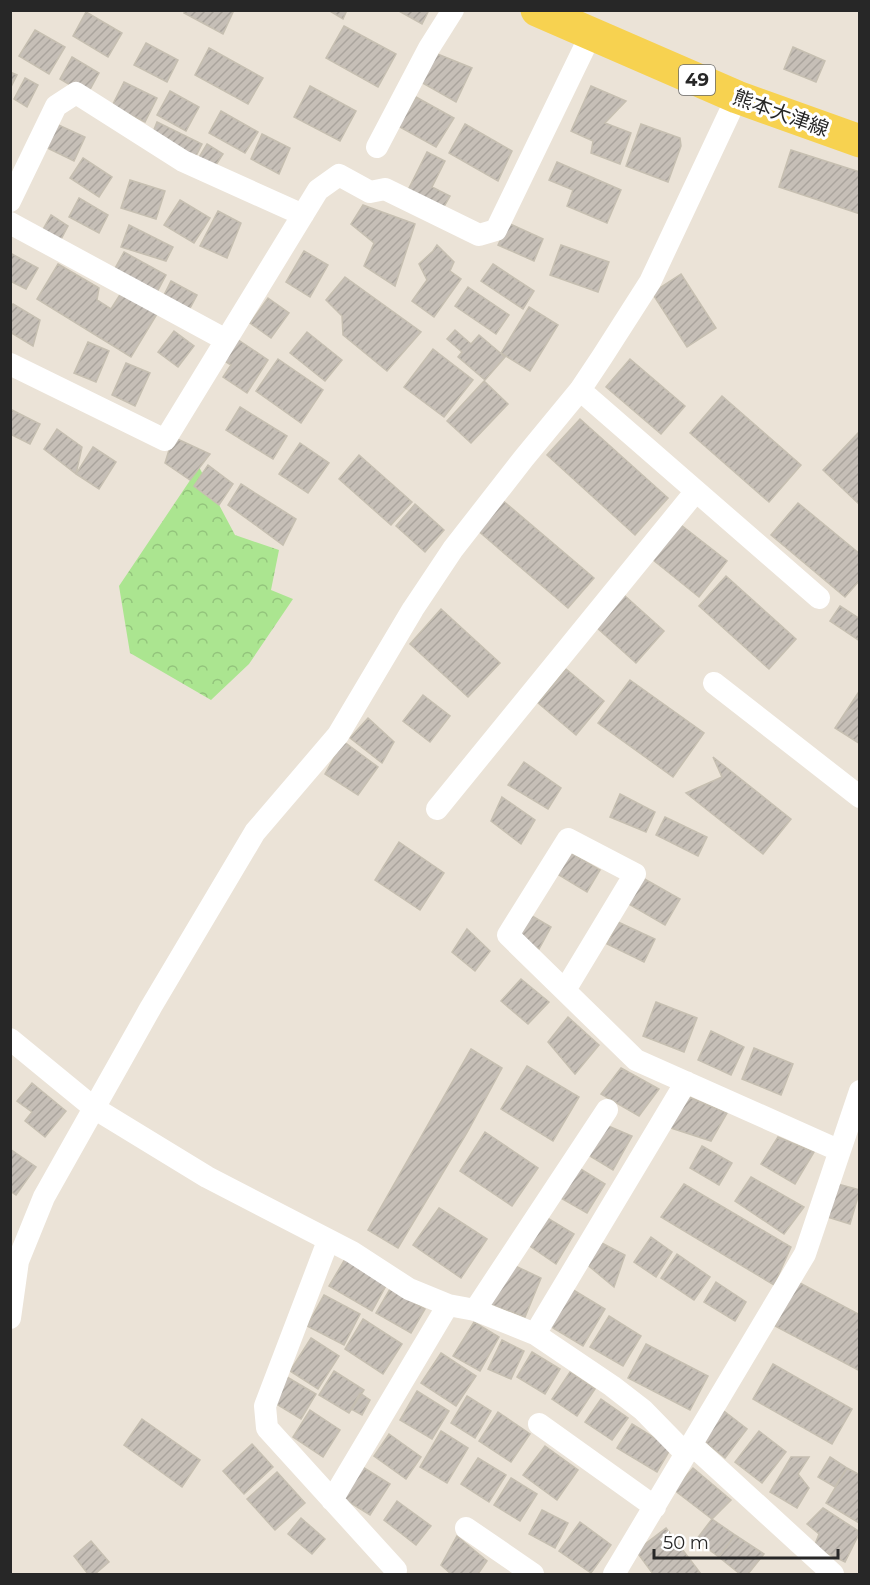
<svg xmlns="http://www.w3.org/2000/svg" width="870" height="1585" viewBox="0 0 870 1585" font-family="Montserrat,'Noto Sans JP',sans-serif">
<defs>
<pattern id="forest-crowns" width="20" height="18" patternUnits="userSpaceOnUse" patternTransform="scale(1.5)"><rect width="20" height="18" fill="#abe590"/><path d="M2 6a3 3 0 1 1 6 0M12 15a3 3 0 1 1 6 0" fill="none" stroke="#93c47c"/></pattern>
<pattern id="building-hatch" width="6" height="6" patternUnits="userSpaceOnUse" patternTransform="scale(1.5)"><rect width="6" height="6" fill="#c6bfb7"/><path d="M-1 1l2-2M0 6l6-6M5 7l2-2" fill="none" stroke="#aaa49d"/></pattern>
</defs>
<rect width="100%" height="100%" fill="#ebe3d7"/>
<!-- forest -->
<path fill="url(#forest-crowns)" d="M199,467L235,535L279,550L271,590L293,599L249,664L211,700L130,653L119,586Z"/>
<!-- building -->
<path fill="url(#building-hatch)" stroke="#c6bfb1" stroke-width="1.5" d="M186,10H234L223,34L184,13Z
M328,10H347L343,19Z
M397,10H429L422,24Z
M86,12L122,33L108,57L73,36Z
M344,26L396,54L378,87L326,58Z
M35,30L65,47L49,74L19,56Z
M146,43L178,60L167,82L134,65Z
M793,47L825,61L816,82L784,69Z
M209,48L263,78L248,104L195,75Z
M435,53L472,68L456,102L419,81Z
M72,57L99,73L87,95L60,79Z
M10,72L17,75L10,89Z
M25,78L38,85L27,107L14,99Z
M124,82L157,98L145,122L112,106Z
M310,86L356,111L340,141L294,117Z
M591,86L626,101L605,123L631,133L620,164L591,153L593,141L571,131Z
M170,91L199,107L186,131L157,115Z
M416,97L454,118L436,147L398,126Z
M221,111L258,132L245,153L209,133Z
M52,122L85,137L74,161L41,145Z
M157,122L202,144L195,158L151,137Z
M465,124L512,151L498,181L449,153Z
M641,124L680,138L681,146L668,182L626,166Z
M262,134L290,148L279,174L251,159Z
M207,144L223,154L214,168L198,159Z
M791,150L860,172V214L779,187Z
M427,152L445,161L432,187L450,196L441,212L406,194Z
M83,158L112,177L99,197L70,178Z
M557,162L621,190L607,223L567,206L573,190L549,180Z
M130,180L165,191L156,219L121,208Z
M79,198L108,215L99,233L69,217Z
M180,200L210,218L194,243L164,225Z
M363,205L415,224L395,286L364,266L374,243L351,224Z
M218,211L241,223L227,258L200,246Z
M51,215L68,226L59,243L41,233Z
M508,223L543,239L534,261L498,245Z
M129,225L173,247L166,261L121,247Z
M437,245L454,262L450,271L461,279L434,317L412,301L427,280L419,264L433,251Z
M561,245L609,262L598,292L550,275Z
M304,251L328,265L310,297L286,282Z
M124,252L166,275L156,294L113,272Z
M10,253L38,268L26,289L10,281Z
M58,264L99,288L97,300L111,309L121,293L157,314L131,357L37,299Z
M493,264L534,291L523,309L481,281Z
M681,274L716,328L687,347L652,293Z
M345,277L421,332L387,371L343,335L342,316L326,300Z
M171,281L197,295L188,312L163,297Z
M468,287L509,315L496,334L455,306Z
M268,298L289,313L271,338L250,323Z
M13,304L40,320L33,346L10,332V308Z
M529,307L558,325L530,371L501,353Z
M455,330L471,344L479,335L505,357L485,380L458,357L462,352L447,339Z
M174,331L194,346L178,367L158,352Z
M307,332L342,360L325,381L290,353Z
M234,337L268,360L247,393L223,377L231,365L220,358Z
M88,342L109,351L96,382L74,373Z
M433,349L473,380L444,417L404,387Z
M278,359L323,390L301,423L256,391Z
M630,359L685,406L661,434L606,387Z
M126,363L150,373L135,406L112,395Z
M484,381L508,404L471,443L447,421Z
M722,396L801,465L769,502L690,433Z
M240,407L287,436L273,459L226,430Z
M10,409L40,424L30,444L10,434Z
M580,419L668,498L635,535L547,455Z
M57,429L82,447L76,474L44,449Z
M860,431V505L823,470Z
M173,437L210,454L190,480L165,463Z
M300,443L329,463L308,493L279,474Z
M93,447L116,462L99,489L76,474Z
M359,455L412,502L391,525L339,479Z
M208,465L233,484L219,505L194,486Z
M241,484L296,519L283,545L228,505Z
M501,499L594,578L568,608L476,529Z
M798,503L860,554V580L845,597L771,535Z
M415,504L444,530L425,552L396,526Z
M681,525L727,561L699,597L653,560Z
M726,576L796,639L769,669L699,606Z
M624,595L664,631L636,663L596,627Z
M840,606L860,619V641L830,621Z
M441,609L500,663L468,697L410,644Z
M566,669L604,701L576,735L538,703Z
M630,680L704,733L673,777L598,723Z
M860,690V744L835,728Z
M423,695L450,716L430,742L403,721Z
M368,718L394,742L382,763L350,738Z
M343,741L378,767L358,795L325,774Z
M713,757L791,819L763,854L686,793L722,777Z
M524,762L561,788L548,809L508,785Z
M620,794L655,812L646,832L610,817Z
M502,797L535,820L521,844L491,821Z
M665,817L707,837L698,856L656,835Z
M399,842L444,873L420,910L375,880Z
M567,851L600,870L587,892L554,872Z
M641,877L680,899L665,925L627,903Z
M527,913L551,927L539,949L514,935Z
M618,922L655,939L644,962L607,944Z
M467,929L490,951L475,971L452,952Z
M521,979L549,1002L528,1024L501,1001Z
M656,1002L697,1018L684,1052L643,1036Z
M568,1017L599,1045L575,1074L548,1042Z
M711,1031L744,1047L731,1075L698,1060Z
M754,1048L793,1064L781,1095L742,1079Z
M471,1049L502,1068L468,1131L398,1248L368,1230Z
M527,1066L579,1097L553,1141L501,1109Z
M621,1068L659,1089L639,1116L601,1094Z
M32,1083L66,1111L45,1137L25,1121L32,1112L17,1101Z
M689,1097L727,1113L711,1141L668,1127Z
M599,1122L632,1136L613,1170L580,1150Z
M485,1132L538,1168L512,1206L460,1171Z
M778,1137L814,1152L795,1184L761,1164Z
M702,1146L732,1163L719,1185L690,1168Z
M10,1149L36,1167L16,1195L10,1191Z
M571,1163L605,1184L587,1213L552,1193Z
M751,1177L804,1207L784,1234L735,1201Z
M834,1183L860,1190L850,1224L824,1216Z
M684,1184L791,1247L774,1285L661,1217Z
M439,1208L487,1239L461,1278L413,1245Z
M539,1213L574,1234L556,1264L521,1240Z
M651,1237L672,1252L656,1277L634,1262Z
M598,1241L625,1255L614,1287L584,1262Z
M677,1254L710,1277L694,1300L661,1278Z
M345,1259L387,1284L372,1311L329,1286Z
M507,1262L541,1278L525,1317L481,1301Z
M716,1282L746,1302L735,1321L704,1302Z
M798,1282L860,1315V1371L775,1326Z
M570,1288L605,1309L583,1346L548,1325Z
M390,1289L425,1309L411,1333L376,1313Z
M324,1295L360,1314L344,1345L307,1326Z
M609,1316L641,1336L623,1366L590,1347Z
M363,1319L402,1344L383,1374L345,1349Z
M474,1322L499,1337L480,1371L453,1356Z
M311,1338L339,1356L318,1389L290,1371Z
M502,1340L524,1351L511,1379L488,1369Z
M646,1344L708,1376L690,1410L628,1378Z
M532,1352L560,1369L545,1394L517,1377Z
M441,1353L476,1376L456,1406L421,1383Z
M773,1364L852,1409L832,1444L753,1399Z
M334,1371L364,1390L349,1413L319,1395Z
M570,1372L595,1389L577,1416L552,1399Z
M287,1377L316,1394L301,1419L273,1402Z
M417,1391L449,1411L432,1439L400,1420Z
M360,1393L370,1400L362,1415L351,1409Z
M467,1396L491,1411L475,1438L451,1423Z
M601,1399L628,1418L612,1440L585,1422Z
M720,1408L747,1429L725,1458L698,1436Z
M310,1410L340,1430L323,1457L293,1437Z
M498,1412L530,1434L511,1462L479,1441Z
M142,1419L200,1460L182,1487L124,1445Z
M632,1424L671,1448L657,1472L617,1448Z
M441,1431L468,1448L447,1483L420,1467Z
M759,1431L786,1452L762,1483L735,1462Z
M389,1434L421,1457L406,1479L374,1456Z
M252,1444L273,1467L244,1494L223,1471Z
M545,1446L578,1470L557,1500L523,1475Z
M791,1457H809L798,1474L809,1488L797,1508L770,1492Z
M830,1457L847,1468L835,1487L818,1477Z
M478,1458L506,1475L489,1502L461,1484Z
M361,1466L390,1484L370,1515L341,1497Z
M693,1468L731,1500L712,1519L674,1490Z
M847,1468L860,1475L859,1523L826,1503Z
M277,1472L305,1503L275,1530L247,1499Z
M511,1478L537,1494L520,1521L494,1505Z
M397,1501L431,1526L416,1545L384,1520Z
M823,1508L860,1532L845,1562L814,1547L819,1534L807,1524Z
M542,1510L568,1523L555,1548L529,1534Z
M301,1518L325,1539L312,1554L288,1534Z
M712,1519L735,1535L719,1557L696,1540Z
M580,1522L611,1545L591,1573L559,1551Z
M666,1528L701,1574H653L636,1551Z
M735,1535L764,1554L748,1574H740L719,1557Z
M457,1536L487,1561L478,1574H451L441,1565Z
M91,1541L109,1562L95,1574H88L74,1556Z"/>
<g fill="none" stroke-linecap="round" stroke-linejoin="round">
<!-- minor -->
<path stroke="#fff" stroke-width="22" d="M377,147L429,48L453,10
M10,201L56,106L76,93L183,161L303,215
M10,223L226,340
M10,364L165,440L318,190L339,175L370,192L385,189L479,235L496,230L591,34
M580,390L819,598
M714,683L860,797
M437,809L696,491
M565,990L635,874L568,839L508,935L636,1060L838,1150
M10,1039L94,1108L207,1177L352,1252L409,1289L448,1305L475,1310L535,1334L612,1386L643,1410L686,1454
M328,1241L265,1406L267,1428L396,1570
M475,1310L607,1110
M10,1318L18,1261L44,1197L151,1007L255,832L338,735L413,609L453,549L524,458L580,390L602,357L650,282L737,97
M535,1334L686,1082
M539,1424L655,1507
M691,1444L833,1574
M332,1500L448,1305
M466,1528L533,1574
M614,1574L805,1254L860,1091"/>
<!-- primary -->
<path stroke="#f7d250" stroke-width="33" d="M537,10L737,97L860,141"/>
</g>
<g text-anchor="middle" stroke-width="6" stroke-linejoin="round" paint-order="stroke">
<!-- shield labels -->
<rect fill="#fff" stroke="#686868" stroke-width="1.5" x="679" y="65" width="36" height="30" rx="4.5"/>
<g font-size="18" font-weight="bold" fill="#272727">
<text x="697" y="86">49</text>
</g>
<!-- street labels -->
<g font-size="20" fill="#272727" stroke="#fff">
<text transform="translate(781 113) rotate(20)" y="7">熊本大津線</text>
</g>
</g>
<!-- border -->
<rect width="870" height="1585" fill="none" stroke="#272727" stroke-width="24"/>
<!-- scale -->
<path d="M654 1549v9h184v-9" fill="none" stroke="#272727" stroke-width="3"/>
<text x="663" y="1549" font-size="18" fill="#272727" stroke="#ffffff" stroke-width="4.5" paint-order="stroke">50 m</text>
</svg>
